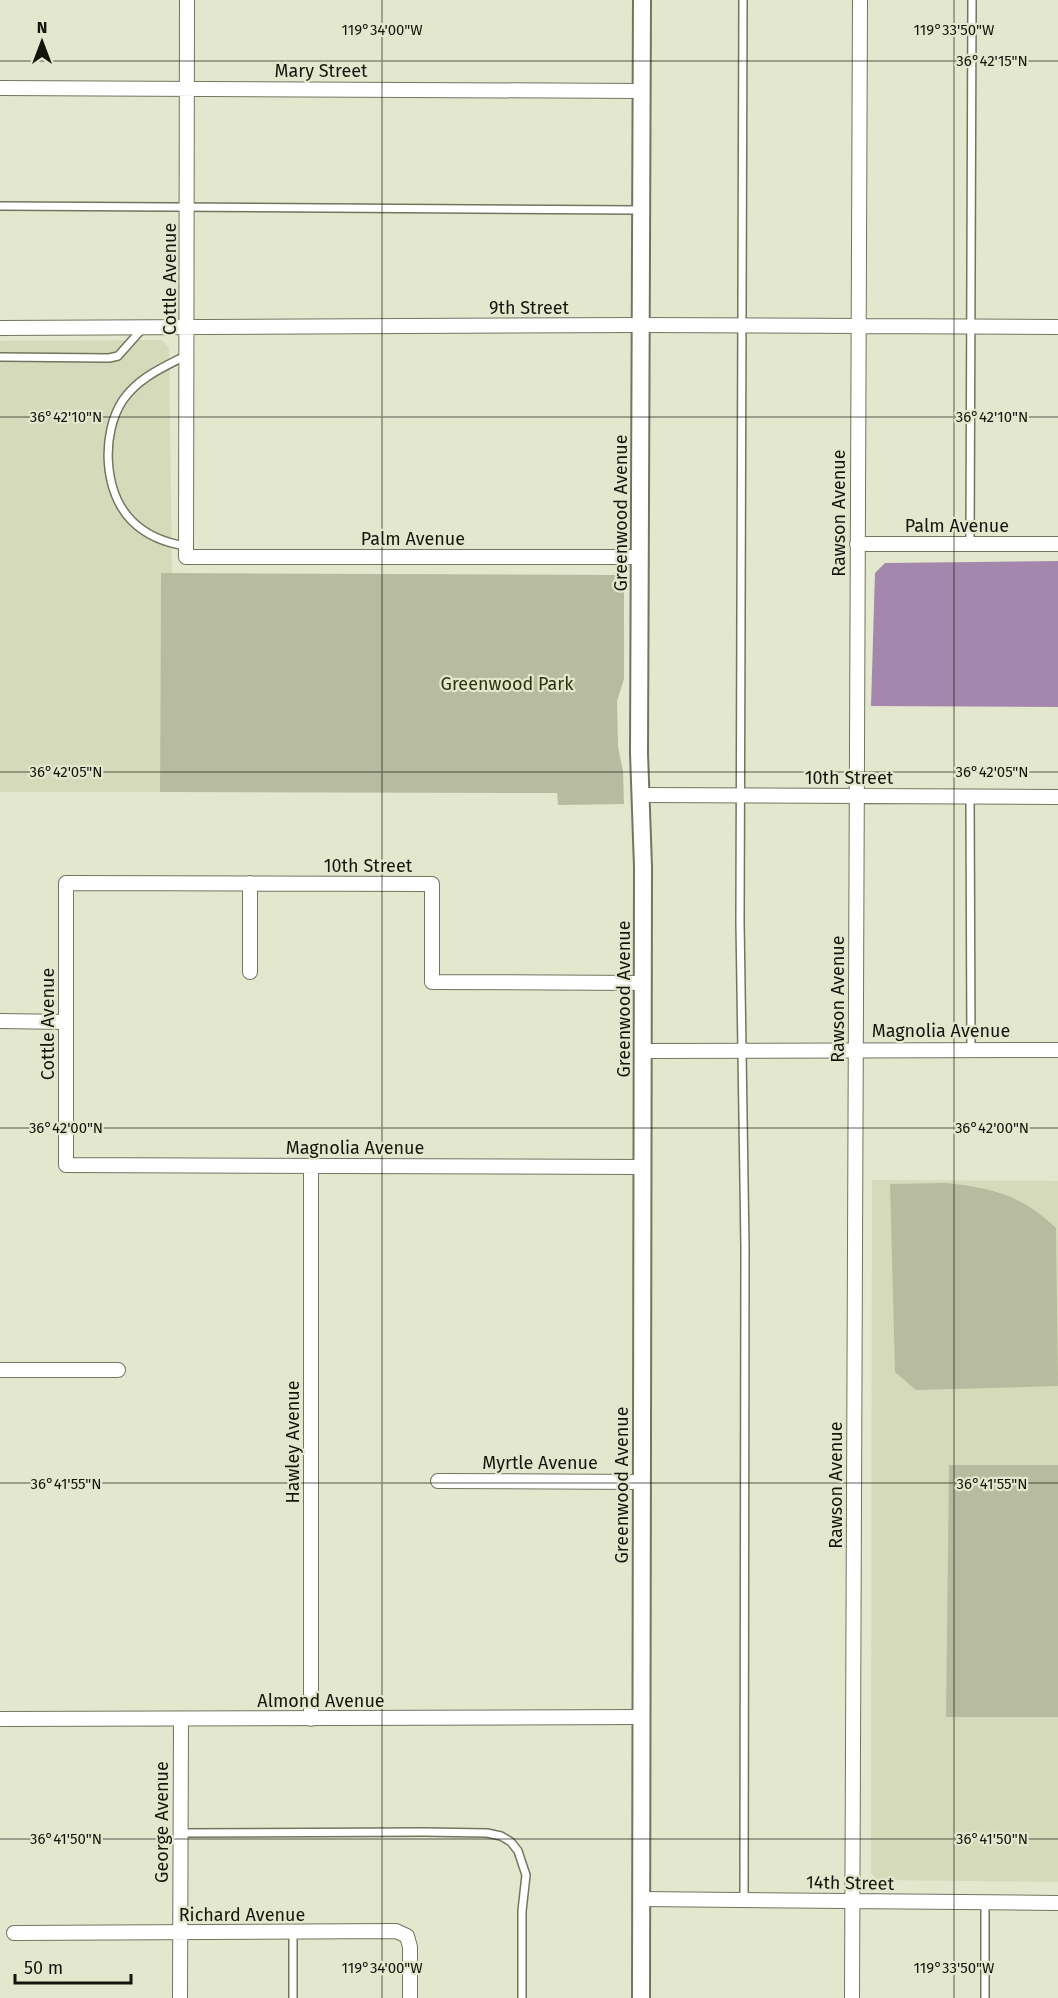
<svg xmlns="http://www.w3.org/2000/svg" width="1058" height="1998" viewBox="0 0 1058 1998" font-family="'Fira Sans',sans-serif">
<rect width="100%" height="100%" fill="#e2e7cd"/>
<!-- built -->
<path fill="#d5dbba" d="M162,340L169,348L172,574H161L160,792H0V341Z
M872,1180L1058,1181V1882L878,1880L871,1873Z"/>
<!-- green -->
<path fill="#b7bca0" d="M161,573L616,575L624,581V679L617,701L618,747L623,771L624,804L558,805L557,793L160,792Z
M946,1183C993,1188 1021,1195 1056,1228L1058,1386L916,1390L895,1372L890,1184Z
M949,1465H1058V1717H946Z"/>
<!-- water -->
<path fill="#a487ac" d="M1058,561V707L871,706L875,573L885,563Z"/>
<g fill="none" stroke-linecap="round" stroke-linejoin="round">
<!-- service casing -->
<g stroke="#72765f" stroke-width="10">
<path id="service" d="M743,0L740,922L745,1247L744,1900
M0,206L640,210
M0,357L109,358L118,356L142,329
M970,544L972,0
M186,546C166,543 147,536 132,521C103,492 101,433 123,400C139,377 164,367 187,355
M970,796L971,1049
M180,1833L424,1832L487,1833L501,1836L511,1842L518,1851L526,1875L522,1911V1998
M293,1998V1933
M985,1998V1903"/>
</g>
<!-- minor casing -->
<g stroke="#72765f" stroke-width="16">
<path id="minor" d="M187,0L186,557H640
M0,88L642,91
M0,328L641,325L1058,327
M857,544H1058
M640,795L1058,797
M250,883V972
M643,983L432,982V884L66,883V1165L643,1167
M0,1021L66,1022
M643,1051L1058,1050
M311,1166V1719
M0,1370H118
M438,1481L642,1482
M0,1719L641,1717
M641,1899L1058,1903
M14,1933L396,1931L407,1936L410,1947V1998
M180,1998L181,1719
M852,1998L860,0"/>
</g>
<!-- tertiary casing -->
<g stroke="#72765f" stroke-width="20">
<path id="tertiary" d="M641,1998L643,867L639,753L642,0"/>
</g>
<!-- service -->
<use href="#service" stroke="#fff" stroke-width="7"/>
<!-- minor -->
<use href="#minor" stroke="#fff" stroke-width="14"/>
<!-- tertiary -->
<use href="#tertiary" stroke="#fff" stroke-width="16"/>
</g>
<!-- ticks -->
<path fill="none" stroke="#14150c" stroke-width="1.5" stroke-opacity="0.45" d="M382,0V1998M954,0V1998M0,61H1058M0,417H1058M0,772H1058M0,1128H1058M0,1483H1058M0,1839H1058"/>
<g text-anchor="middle" stroke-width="4.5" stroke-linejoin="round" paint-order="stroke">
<!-- street labels -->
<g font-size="18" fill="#14150c" stroke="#e2e7cd">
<text x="321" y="77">Mary Street</text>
<text transform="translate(170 279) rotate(-90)" y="6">Cottle Avenue</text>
<text x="529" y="314">9th Street</text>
<text transform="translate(621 513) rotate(-90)" y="6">Greenwood Avenue</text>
<text transform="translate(839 513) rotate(-90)" y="6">Rawson Avenue</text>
<text x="957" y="532">Palm Avenue</text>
<text x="413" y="545">Palm Avenue</text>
<text x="849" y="784">10th Street</text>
<text x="368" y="872">10th Street</text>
<text transform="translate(624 999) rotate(-90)" y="6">Greenwood Avenue</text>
<text transform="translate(838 999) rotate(-90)" y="6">Rawson Avenue</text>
<text transform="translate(48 1024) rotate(-90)" y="6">Cottle Avenue</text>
<text x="941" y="1037">Magnolia Avenue</text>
<text x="355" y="1154">Magnolia Avenue</text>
<text transform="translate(293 1442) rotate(-90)" y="6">Hawley Avenue</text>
<text x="540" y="1469">Myrtle Avenue</text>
<text transform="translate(622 1485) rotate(-90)" y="6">Greenwood Avenue</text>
<text transform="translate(836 1485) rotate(-90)" y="6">Rawson Avenue</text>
<text x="321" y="1707">Almond Avenue</text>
<text transform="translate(162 1822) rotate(-90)" y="6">George Avenue</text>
<text transform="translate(850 1883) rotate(1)" y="6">14th Street</text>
<text x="242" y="1921">Richard Avenue</text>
</g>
<!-- park labels -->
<g font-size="18" fill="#2d310c" stroke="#e2e7cd">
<text x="507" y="690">Greenwood Park</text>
</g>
</g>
<g font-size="15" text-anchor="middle" fill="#14150c" stroke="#e2e7cd" stroke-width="4.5" stroke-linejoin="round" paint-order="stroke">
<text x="382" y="35">119°34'00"W</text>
<text x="954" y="35">119°33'50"W</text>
<text x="992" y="66">36°42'15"N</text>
<text x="66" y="422">36°42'10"N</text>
<text x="992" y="422">36°42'10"N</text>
<text x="66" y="777">36°42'05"N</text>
<text x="992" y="777">36°42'05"N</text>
<text x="66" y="1133">36°42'00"N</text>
<text x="992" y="1133">36°42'00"N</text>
<text x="66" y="1489">36°41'55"N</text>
<text x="992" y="1489">36°41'55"N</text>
<text x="66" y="1844">36°41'50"N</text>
<text x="992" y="1844">36°41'50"N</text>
<text x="382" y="1973">119°34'00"W</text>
<text x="954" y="1973">119°33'50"W</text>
</g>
<!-- north arrow -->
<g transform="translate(42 42)" stroke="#e2e7cd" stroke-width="4.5" paint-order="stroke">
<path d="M0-4.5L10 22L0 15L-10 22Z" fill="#14150c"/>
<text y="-9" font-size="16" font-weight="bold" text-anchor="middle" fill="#14150c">N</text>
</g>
<!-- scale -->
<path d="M15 1974v9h116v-9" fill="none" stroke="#14150c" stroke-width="3"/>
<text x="24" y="1974" font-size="18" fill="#14150c" stroke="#e2e7cd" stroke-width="4.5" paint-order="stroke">50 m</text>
</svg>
